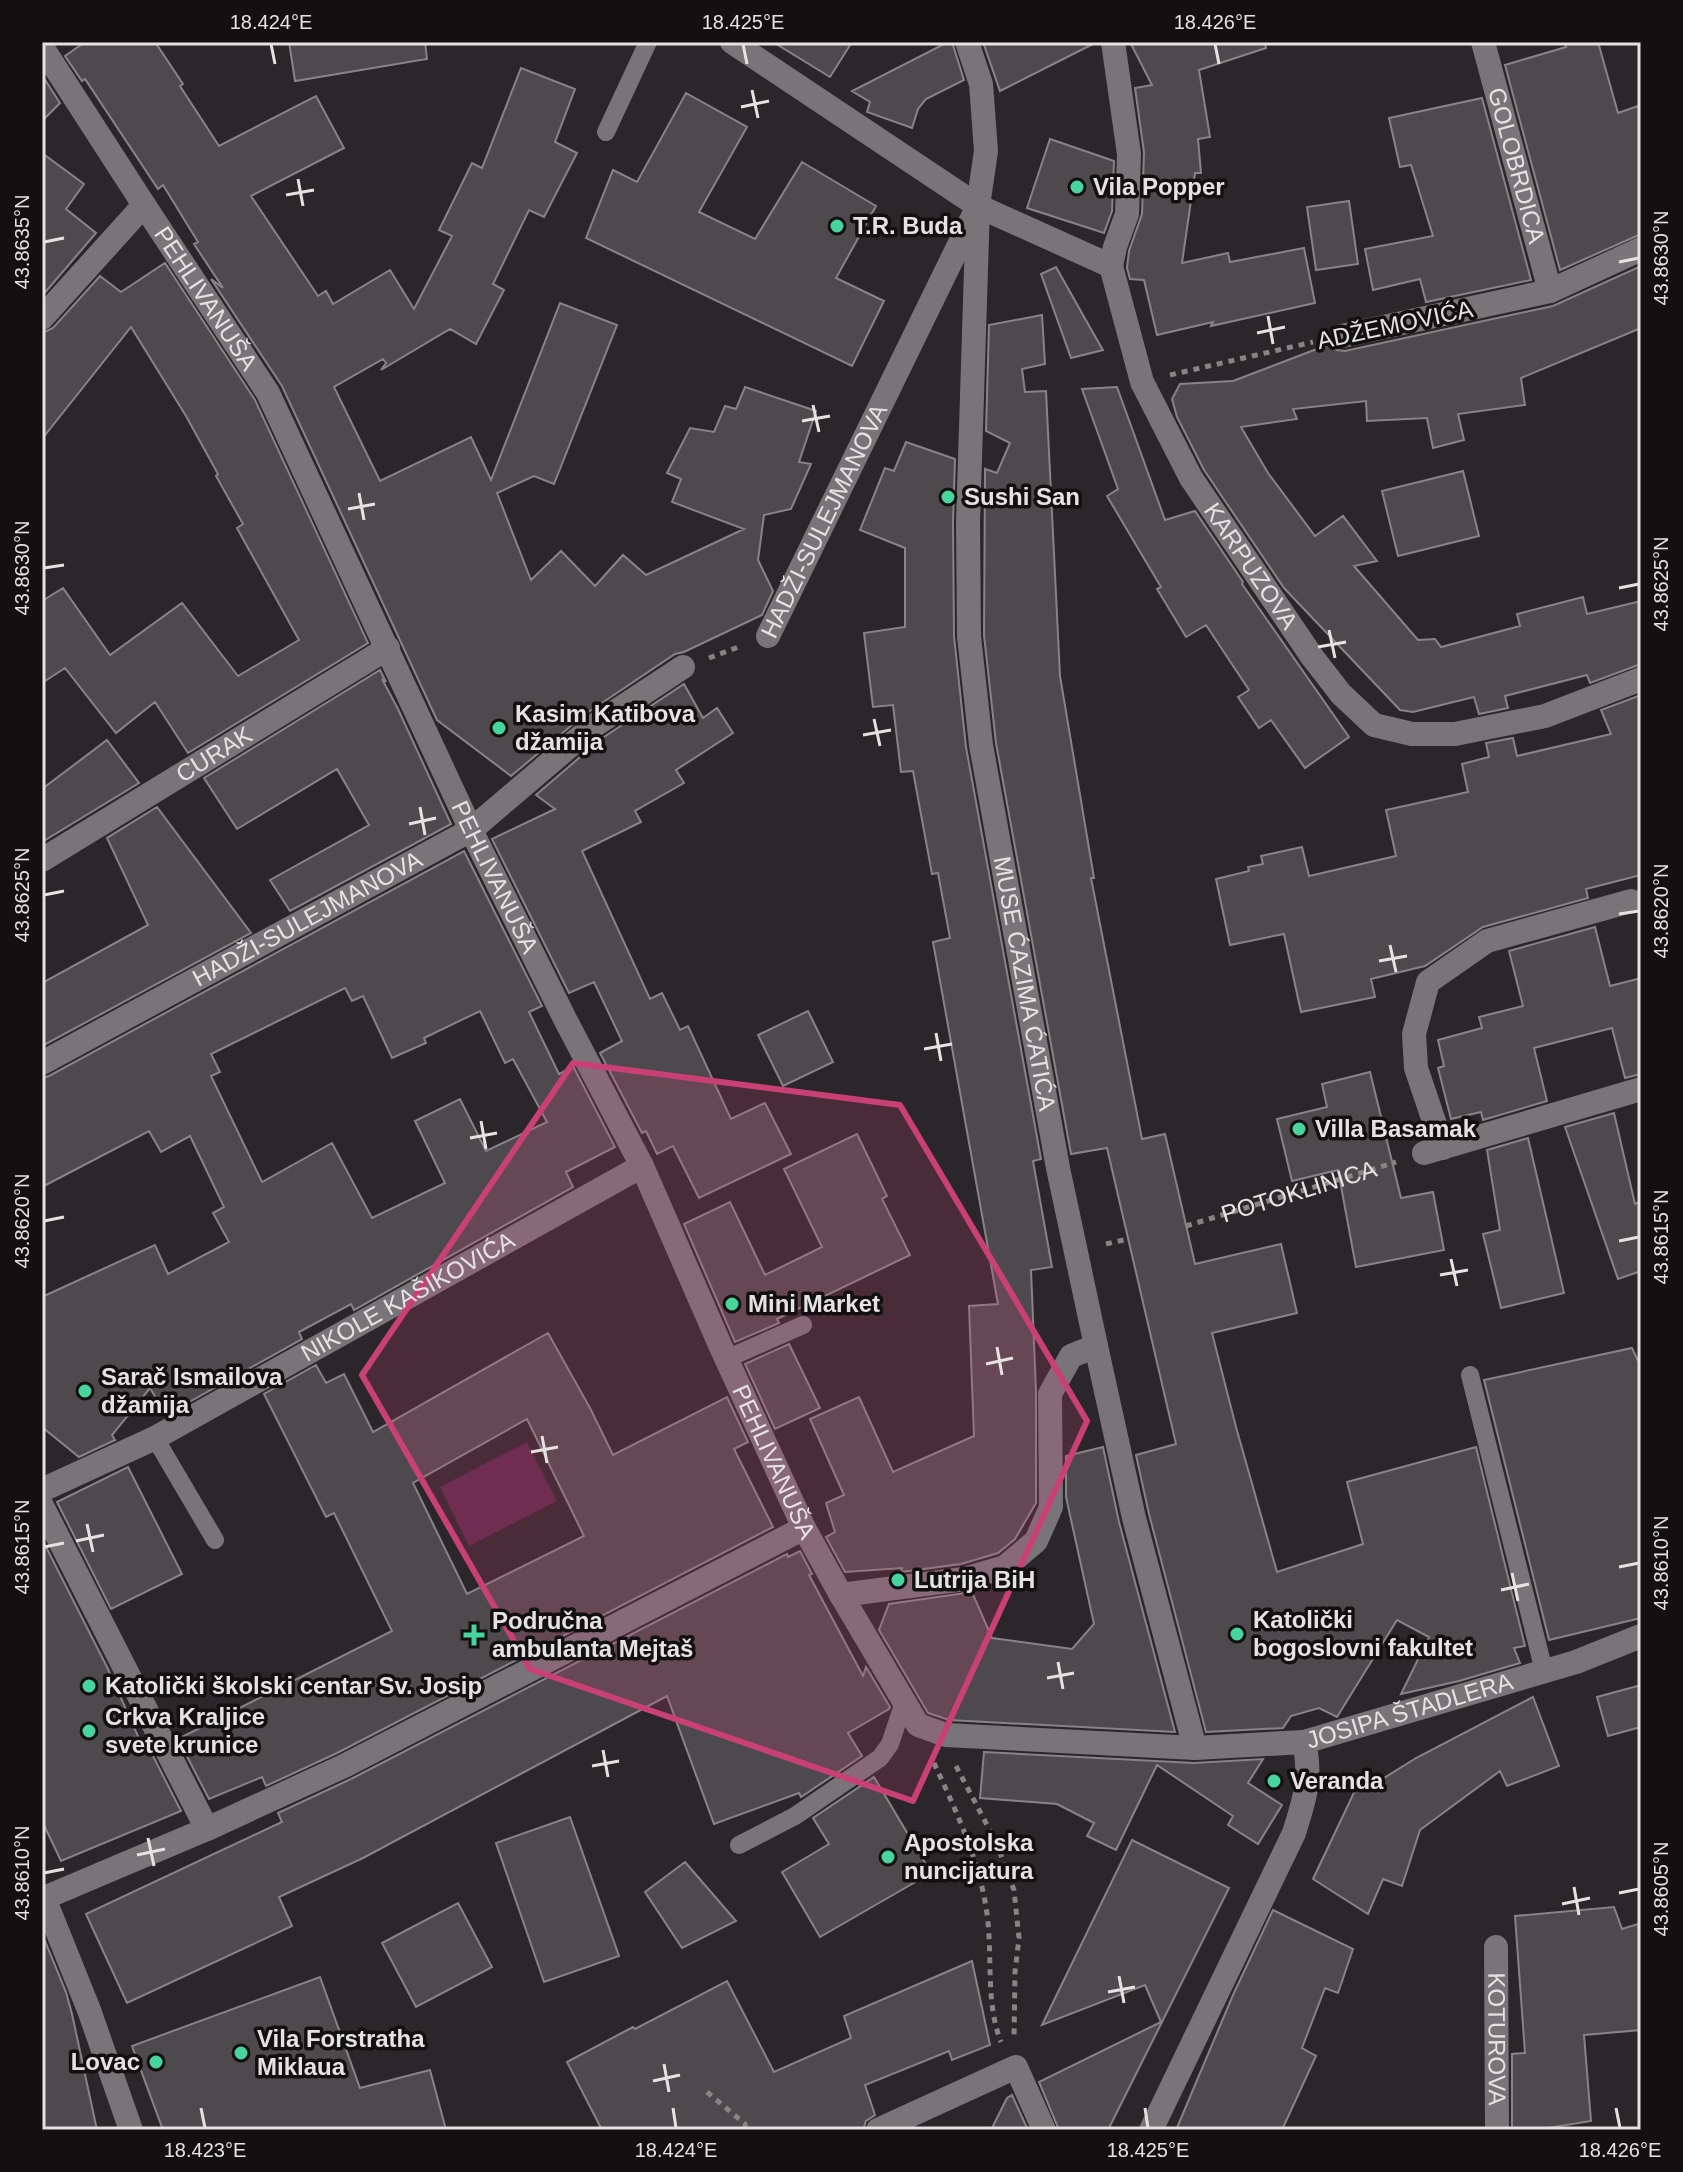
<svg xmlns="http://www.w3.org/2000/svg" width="1683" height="2172" viewBox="0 0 1683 2172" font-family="Helvetica,sans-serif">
<rect width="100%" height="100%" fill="#2b2629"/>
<!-- green -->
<path fill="#582948" d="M527,1442L557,1501L469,1546L440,1487Z"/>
<!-- building -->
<path fill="#4e494c" stroke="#888386" stroke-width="2" fill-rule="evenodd" d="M85,42H155L183,84L180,86L219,146L316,96L344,148L251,196L318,296L326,291L333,304L390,270L414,309L452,236L439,230L472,163L482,168L521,68L575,89L555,142L577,153L544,217L529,210L493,284L504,290L476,344L450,329L381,370L386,363L383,359L334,387L380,481L471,437L491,480L560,303L617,325L554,484L534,476L497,493L531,580L561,551L595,586L623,555L646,575L744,529L672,502L681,479L667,473L690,428L714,432L725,406L736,409L745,387L816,411L799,462L811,464L791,509L764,515L758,560L773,591L762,615L684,652L675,654L584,715L511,776L437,720L282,386L211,279L223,288L194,244L198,242L163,185L158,189L85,79L82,81L65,56Z
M289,42H425L427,59L295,81Z
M773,42H852L830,77Z
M948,42H952L964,80L926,99L918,109L912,128L867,112L870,102L852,91Z
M983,42H1097L1000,91Z
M1130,42H1265L1266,48L1199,70L1210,137L1198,139L1201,173H1195L1182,263L1228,253L1230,262L1304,248L1315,303L1211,326L1213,322L1157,335L1144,280L1130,279L1127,268L1129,251L1142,214L1144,152L1135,88L1152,85Z
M1565,42H1598L1618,113L1641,105V234L1560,270L1505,65L1566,47Z
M42,75L60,103L42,121Z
M686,93L747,127L699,212L755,239L802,162L876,206L836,278L884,301L852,366L586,238L613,170L637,182Z
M1482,98L1531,280L1426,302L1420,279L1373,290L1365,249L1433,236L1411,165L1400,167L1389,118Z
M1050,139L1114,161L1112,211L1104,233L1027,208Z
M42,153L84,184L66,209L96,233L42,296Z
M1349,201L1358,264L1316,270L1307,207Z
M165,263L255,400L368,643L188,753L155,702L116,733L65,668L42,683V601L63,588L110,655L182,603L238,676L299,640L237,528L243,524L216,476L218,474L186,416L131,327L42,439V333L53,328L100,276L121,292Z
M1641,266V328L1521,378L1525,405L1458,414L1464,440L1433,448L1427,418L1367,421L1366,401L1293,409L1297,419L1241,427L1268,473L1315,536L1343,516L1377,561L1354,566L1418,640L1435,639L1441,647L1520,626L1517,614L1583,597L1587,614L1641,601V664L1590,683L1587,675L1505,696L1508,708L1479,714L1474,697L1413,712L1400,710L1284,588L1204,470L1177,417L1172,399L1180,384L1233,381L1330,344L1337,350L1345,351L1553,306Z
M1056,267L1092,331L1103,350L1071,358L1041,274Z
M1042,315L1045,364L1022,369L1025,392L1046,391L1060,676L1094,878H1091L1142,1139L1165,1134L1195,1264L1281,1244L1297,1313L1212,1333L1236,1427L1277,1572L1363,1544L1347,1482L1476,1447L1525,1646L1514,1648L1520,1663L1459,1681L1401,1694L1429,1637L1397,1620L1337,1717L1319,1708L1291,1716L1283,1728L1206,1732L1149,1514L1136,1455L1176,1444L1107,1148L1071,1154L996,743L984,635L985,469L997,473L1010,443L986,431L989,325Z
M1117,387L1165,520L1195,511L1243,582L1242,584L1349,737L1305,768L1271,720L1259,728L1238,697L1249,690L1206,625L1186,637L1157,589L1161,587L1107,496L1118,489L1082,389Z
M906,442L955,459L953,522L954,636L966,747L1041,1159L1033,1161L1052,1267L1031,1270L1036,1392V1503L1015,1539L998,1553L961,1564L901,1572L902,1568L845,1572L826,1537L835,1532L826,1503L844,1495L810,1419L859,1397L893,1472L974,1436L969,1306L998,1304L933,942L950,938L938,873L932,874L913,771L901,772L893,705L873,707L864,633L905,627V548L860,530L885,468L894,471Z
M1463,471L1479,536L1398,556L1382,491Z
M380,670L386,682L382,679L398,709L451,824L290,911L270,880L369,825L337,769L237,829L204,778Z
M684,684L703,718L717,708L733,733L676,770L684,783L635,811L641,822L582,851L650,999L662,993L680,1030L688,1026L731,1119L765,1103L791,1154L699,1198L673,1146L657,1154L646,1131L642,1133L600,1053L622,1041L594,982L569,993L492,839L555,809L536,795L601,739Z
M1641,695V875L1586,889L1588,898L1483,927L1425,966L1371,979L1375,997L1301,1012L1284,934L1230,945L1216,879L1249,871L1248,867L1263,864L1261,856L1302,847L1309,876L1396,856L1386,810L1468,792L1462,764L1489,757L1486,743L1513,738L1517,756L1611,734L1601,710Z
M107,740L139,783L42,842V789Z
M157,807L251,933L42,1046V983L148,925L107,838Z
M464,851L542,1006L529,1012L559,1074L573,1066L615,1147L566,1172L573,1187L354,1310L351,1304L299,1332L302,1339L166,1415L150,1388L112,1435L115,1440L79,1457L42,1427V1297L155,1245L168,1274L229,1242L213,1213L224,1207L190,1136L161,1152L149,1131L42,1187V1078L49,1076ZM345,988L352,1001L363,996L392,1058L426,1043L424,1038L480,1011L505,1063L513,1059L547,1122L486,1151L460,1099L415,1121L445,1183L372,1218L332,1143L262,1182L211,1076L220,1072L211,1054Z
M1595,927L1610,986L1641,978V1074L1625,1078L1612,1028L1534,1048L1547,1101L1483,1120L1481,1112L1451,1119L1438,1068L1444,1066L1438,1040L1482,1028L1479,1017L1523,1006L1509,951Z
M808,1011L833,1062L783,1086L758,1035Z
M1370,1072L1401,1198L1433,1192L1444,1250L1356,1267L1338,1170L1292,1181L1277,1119L1327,1107L1322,1084Z
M1614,1113L1635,1204L1641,1201V1271L1618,1279L1565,1127Z
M857,1134L887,1196L882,1199L910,1255L777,1319L779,1323L735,1342L684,1224L730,1202L765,1275L822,1247L784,1169Z
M1528,1138L1564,1293L1501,1308L1483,1234L1500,1230L1487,1150Z
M548,1333L590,1408L613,1455L727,1397L748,1442L734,1449L773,1527L337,1753L266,1786L262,1777L209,1799L178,1739L392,1631L334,1513L326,1517L264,1394L316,1365L326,1383L344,1374L373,1432ZM527,1419L584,1536L467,1594L413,1483Z
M789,1344L820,1408L775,1429L745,1364Z
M1632,1348L1641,1367V1618L1549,1640L1484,1380Z
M1103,1447L1119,1522L1175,1732L949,1720L928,1713L879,1630L889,1604L972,1592L992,1638L1072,1649L1094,1624L1066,1497V1456Z
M128,1467L182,1574L111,1609L57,1502Z
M42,1539L108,1669L146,1754L151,1752L181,1811L61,1861L42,1821Z
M800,1551L812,1574L809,1575L863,1676L866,1667L890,1707L889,1709L848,1733L862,1756L801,1797L799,1793L714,1824L667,1696L363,1858L279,1897L292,1926L127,2003L86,1914L282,1822L278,1813L351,1779L787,1554L788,1557Z
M1641,1685V1727L1608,1736L1597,1697Z
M1533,1697L1559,1766L1507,1786L1500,1771L1420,1830L1402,1886L1383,1879L1368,1914L1313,1879L1359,1782L1368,1788L1416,1758Z
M984,1752L1194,1763L1263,1759L1248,1783L1282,1805L1258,1844L1228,1825L1233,1816L1157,1765L1116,1850L1087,1836L1094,1823L1057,1804L980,1798Z
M874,1777L931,1873L820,1937L782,1872L829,1844L813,1818Z
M570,1817L619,1956L544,1982L496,1843Z
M1132,1840L1229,1888L1108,2130H1059L1039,2082L1161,2022L1145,1985L1042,2025Z
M685,1862L736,1921L682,1948L645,1892Z
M458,1903L492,1967L416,2007L382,1943Z
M1614,1907L1622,1929L1641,1923V2030L1584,2035L1591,2121L1536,2130H1512V2054L1525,2053L1515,1916Z
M1273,1910L1353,1949L1338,1993L1325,1988L1302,2048L1316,2056L1282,2130H1176L1233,1995Z
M42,1941H45L66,1992L72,2014L97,2130H42Z
M972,1961L990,2045L952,2060L949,2051L865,2085L875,2115L866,2121L863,2130H602L567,2062L633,2027L635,2029L727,1981L774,2072L851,2038L844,2016Z
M320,1977L360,2088L430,2070L446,2130H163L132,2046Z
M1012,2095L1028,2130H991L1007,2098Z"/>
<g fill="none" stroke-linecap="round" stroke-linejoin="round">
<!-- path -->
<g stroke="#888486" stroke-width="5" stroke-dasharray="6 6" stroke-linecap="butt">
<path d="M1170,375L1313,342"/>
<path d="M709,658L741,646"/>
<path id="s1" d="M1186,1226L1396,1162"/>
<path d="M1106,1244L1128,1239"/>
<path d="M934,1763C956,1811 980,1861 987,1914C993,1957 985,2001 1001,2042"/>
<path d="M956,1766L996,1842L1014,1890L1019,1938L1015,1972L1014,2039"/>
<path d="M707,2092L745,2124L746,2130"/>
</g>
<!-- service -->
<path stroke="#797477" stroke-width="18" d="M606,132L648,42
M726,1359L803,1325
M1470,1375L1544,1671
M155,1438L215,1540
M739,1845L795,1816L880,1758L890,1744L904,1702"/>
<!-- minor -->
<g stroke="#797477" stroke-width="24">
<path id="s2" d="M1113,42L1129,154L1127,214L1115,247L1111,266L1142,382L1191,478L1313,658L1341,694L1374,725L1412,734H1455L1545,716L1641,679"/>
<path id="s3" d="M1483,42L1550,291"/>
<path d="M978,206L1111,266"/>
<path d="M42,318L144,205"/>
<path d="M1342,336L1550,291L1641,249"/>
<path id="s4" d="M768,636L978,206L986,151L981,84L967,42"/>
<path id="s5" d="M42,860L388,648"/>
<path id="s6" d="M42,1063L471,830L592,727L683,667"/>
<path d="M1443,1148L1416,1068L1414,1034L1428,982L1487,941L1631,901"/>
<path d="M1424,1153L1641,1089"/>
<path id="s7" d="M42,1490L155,1438L642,1166"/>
<path d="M42,1506L207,1829"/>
<path d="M841,1595L964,1579L1005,1567L1036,1541L1051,1507L1050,1394L1071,1356L1096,1346"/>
<path id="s8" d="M1304,1742L1576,1662L1641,1636"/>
<path id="s9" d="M1496,1947L1497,2130"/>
</g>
<!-- tertiary -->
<g stroke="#797477" stroke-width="24">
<path id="s10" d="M732,42L978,206L968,522L969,636L981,745L1058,1168L1096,1346L1134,1518L1195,1748"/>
<path id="s11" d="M42,47L144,205L268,393L471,830L566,1021L642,1166L720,1345L804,1528L841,1595L918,1725L946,1735L1195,1748L1304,1742C1312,1778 1305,1798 1294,1833L1151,2130"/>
<path d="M131,2130L89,2010L44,1898L207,1829L344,1766L804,1528"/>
<path d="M878,2130L1016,2067L1044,2130"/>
</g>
</g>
<!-- marked area -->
<path fill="#c94076" fill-opacity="0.2" stroke="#c94076" stroke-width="6" stroke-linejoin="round" d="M573,1063L900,1105L1087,1421L913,1801L530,1669L362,1375Z"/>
<!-- ticks -->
<path fill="none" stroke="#e5e2e4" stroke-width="3" d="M271,44L275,64M743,44L747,64M1215,44L1219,64M752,90L758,118M741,107L769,101M298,179L303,206M286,195L314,190M44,242L64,238M1619,262L1639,258M1268,316L1273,344M1257,333L1285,327M813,405L819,432M802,421L830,416M359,493L364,520M348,509L375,504M44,568L64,565M1619,588L1639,584M1329,630L1335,658M1318,647L1346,642M874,719L880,746M863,735L891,730M420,807L425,835M409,824L436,818M44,895L64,891M1619,914L1639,911M1390,945L1396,972M1379,961L1407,956M936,1033L941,1061M924,1049L952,1044M481,1121L486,1149M470,1138L497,1133M44,1221L64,1217M1619,1241L1639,1237M1451,1259L1457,1286M1440,1275L1468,1270M997,1347L1002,1375M986,1364L1013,1358M542,1436L547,1463M531,1452L558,1447M87,1524L93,1552M76,1541L104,1535M44,1547L64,1543M1619,1567L1639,1563M1512,1573L1518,1601M1501,1590L1529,1584M1058,1662L1063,1689M1047,1678L1074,1673M603,1750L608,1777M592,1766L619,1761M148,1838L154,1866M137,1855L165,1849M44,1873L64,1869M1574,1887L1579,1915M1619,1893L1639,1889M1562,1904L1590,1898M1119,1976L1124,2003M1108,1992L1135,1987M664,2064L669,2092M653,2081L680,2075M201,2108L205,2128M673,2108L676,2128M1145,2108L1148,2128M1616,2108L1620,2128"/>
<!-- markers -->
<g fill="#48d49d" stroke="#121011" stroke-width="3">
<circle cx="1077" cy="187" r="8"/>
<circle cx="837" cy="226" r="8"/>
<circle cx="948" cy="497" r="8"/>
<circle cx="499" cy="728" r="8"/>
<circle cx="1299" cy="1129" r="8"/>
<circle cx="732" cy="1304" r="8"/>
<circle cx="85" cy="1391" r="8"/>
<circle cx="898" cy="1580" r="8"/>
<circle cx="1237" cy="1634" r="8"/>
<path d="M470 1623h8v8h8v8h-8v8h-8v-8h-8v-8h8z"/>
<circle cx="89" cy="1686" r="8"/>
<circle cx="89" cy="1731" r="8"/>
<circle cx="1274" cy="1781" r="8"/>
<circle cx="888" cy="1857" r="8"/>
<circle cx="241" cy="2053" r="8"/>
<circle cx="156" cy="2062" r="8"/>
</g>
<g text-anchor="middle" stroke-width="7" stroke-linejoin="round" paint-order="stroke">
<!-- street labels -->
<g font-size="24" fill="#e5e2e4" stroke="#121011">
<text dy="8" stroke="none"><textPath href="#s3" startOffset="128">GOLOBRDICA</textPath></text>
<text dy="8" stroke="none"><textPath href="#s11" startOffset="300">PEHLIVANUŠA</textPath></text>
<text transform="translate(1395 325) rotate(-12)" y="8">ADŽEMOVIĆA</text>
<text dy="8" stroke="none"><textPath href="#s4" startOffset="128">HADŽI-SULEJMANOVA</textPath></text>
<text dy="8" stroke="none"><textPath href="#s2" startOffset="562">KARPUZOVA</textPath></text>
<text dy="8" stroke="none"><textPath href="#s5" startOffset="202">CURAK</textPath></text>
<text dy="8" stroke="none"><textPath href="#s11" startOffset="948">PEHLIVANUŠA</textPath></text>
<text dy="8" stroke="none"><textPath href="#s6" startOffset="302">HADŽI-SULEJMANOVA</textPath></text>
<text dy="8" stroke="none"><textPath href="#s10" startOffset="1078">MUSE ĆAZIMA ĆATIĆA</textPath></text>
<text dy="8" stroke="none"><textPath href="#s1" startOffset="118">POTOKLINICA</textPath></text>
<text dy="8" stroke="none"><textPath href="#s7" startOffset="414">NIKOLE KAŠIKOVIĆA</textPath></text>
<text dy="8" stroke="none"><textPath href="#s11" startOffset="1596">PEHLIVANUŠA</textPath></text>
<text dy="8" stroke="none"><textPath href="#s8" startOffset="110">JOSIPA ŠTADLERA</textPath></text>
<text dy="8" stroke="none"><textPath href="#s9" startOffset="92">KOTUROVA</textPath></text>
</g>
<!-- poi labels -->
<g font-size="24" font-weight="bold" fill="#e5e2e4" stroke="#121011" text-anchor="start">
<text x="1093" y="195">Vila Popper</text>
<text x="853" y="234">T.R. Buda</text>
<text x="964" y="505">Sushi San</text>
<text x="515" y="722">Kasim Katibova<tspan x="515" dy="28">džamija</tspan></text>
<text x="1315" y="1137">Villa Basamak</text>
<text x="748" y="1312">Mini Market</text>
<text x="101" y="1385">Sarač Ismailova<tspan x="101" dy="28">džamija</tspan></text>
<text x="914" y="1588">Lutrija BiH</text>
<text x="1253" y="1628">Katolički<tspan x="1253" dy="28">bogoslovni fakultet</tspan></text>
<text x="492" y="1629">Područna<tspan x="492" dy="28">ambulanta Mejtaš</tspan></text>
<text x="105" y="1694">Katolički školski centar Sv. Josip</text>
<text x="105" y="1725">Crkva Kraljice<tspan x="105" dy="28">svete krunice</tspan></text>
<text x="1290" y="1789">Veranda</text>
<text x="904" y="1851">Apostolska<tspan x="904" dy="28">nuncijatura</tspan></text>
<text x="257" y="2047">Vila Forstratha<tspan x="257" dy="28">Miklaua</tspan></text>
<text x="140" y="2070" text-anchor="end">Lovac</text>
</g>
</g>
<!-- border -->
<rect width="1683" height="2172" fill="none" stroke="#121011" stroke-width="88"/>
<rect x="44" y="44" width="1595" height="2084" fill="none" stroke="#e5e2e4" stroke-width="3"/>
<g font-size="20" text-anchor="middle" fill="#e5e2e4">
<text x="271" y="29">18.424°E</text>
<text x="743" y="29">18.425°E</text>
<text x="1215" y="29">18.426°E</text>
<text transform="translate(22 242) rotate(-90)" y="7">43.8635°N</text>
<text transform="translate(1661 258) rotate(-90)" y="7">43.8630°N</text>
<text transform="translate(22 568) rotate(-90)" y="7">43.8630°N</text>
<text transform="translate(1661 584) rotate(-90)" y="7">43.8625°N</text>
<text transform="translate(22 895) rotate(-90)" y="7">43.8625°N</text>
<text transform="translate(1661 911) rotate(-90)" y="7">43.8620°N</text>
<text transform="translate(22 1221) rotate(-90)" y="7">43.8620°N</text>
<text transform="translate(1661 1237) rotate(-90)" y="7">43.8615°N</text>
<text transform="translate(22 1547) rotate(-90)" y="7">43.8615°N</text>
<text transform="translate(1661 1563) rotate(-90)" y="7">43.8610°N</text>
<text transform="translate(22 1873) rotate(-90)" y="7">43.8610°N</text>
<text transform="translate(1661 1889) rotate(-90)" y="7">43.8605°N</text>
<text x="205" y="2157">18.423°E</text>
<text x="676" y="2157">18.424°E</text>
<text x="1148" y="2157">18.425°E</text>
<text x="1620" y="2157">18.426°E</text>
</g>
</svg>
